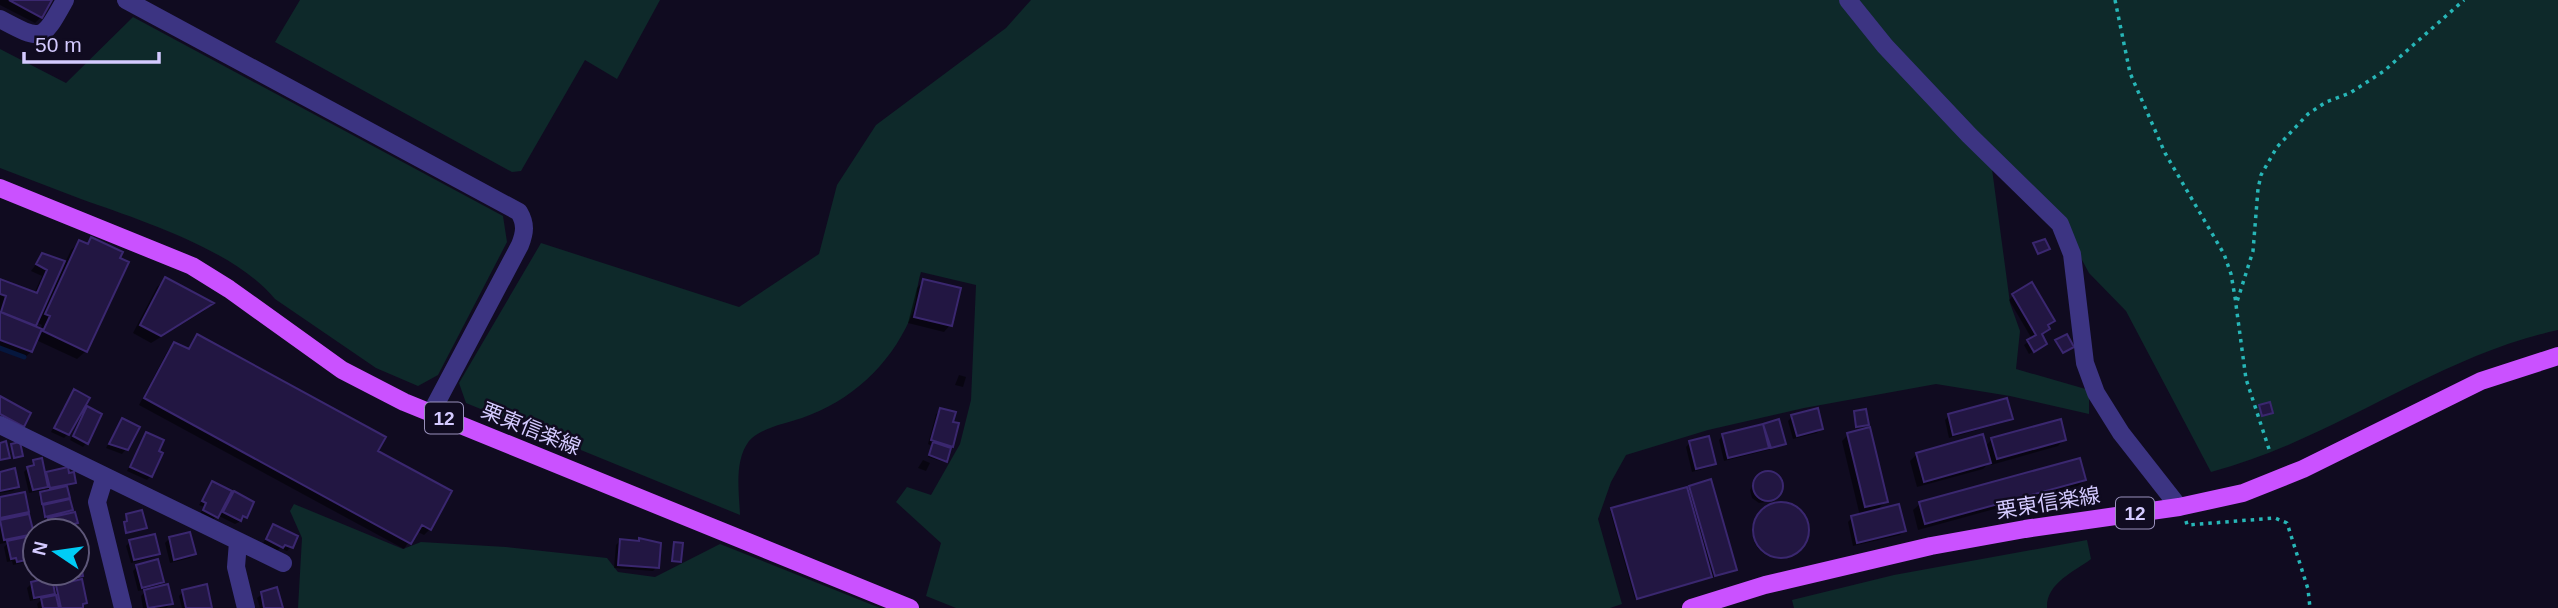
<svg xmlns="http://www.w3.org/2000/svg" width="2558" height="608" viewBox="0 0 2558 608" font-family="Arial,'Noto Sans JP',sans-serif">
<rect width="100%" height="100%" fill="#100b20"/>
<!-- green -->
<path fill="#0e292a" d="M300,0H660L617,79L585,60L521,171L512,172L275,42Z
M1031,0H2558V330C2435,357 2333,440 2211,472L2126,311L2089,273L2068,234L1992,169L2010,303L2020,331L2016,369L2089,390V414L2010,396L1936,384L1804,408L1708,430L1626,455L1611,482L1598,519L1622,604L1610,608H956L926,596L941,543L896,502L907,487L931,495L960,444L971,400L976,285L921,272C916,287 917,305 910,319C889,366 851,401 802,418C787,423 760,428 749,441C734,461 739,491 740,515L466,403L459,383L541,243L739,307L819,254L837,185L876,125L1006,28Z
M133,17L503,216L507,242L438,375L418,386L376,368L275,299C235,250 140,220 81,199C54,189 27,178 0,168V49L66,83Z
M294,504L403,549L421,542L506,547L607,558L618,572L655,577L720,544L880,608H298L302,538L290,511Z
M2087,540L2091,559C2074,572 2046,583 2047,608H1794L1792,600L1894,575Z"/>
<!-- shadow -->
<path fill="#0007" fill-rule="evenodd" d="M0,0H50L41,17L35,23L0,5Z
M91,239L86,351L77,359L36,340L31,352L24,358L0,348V281L34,294L42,276L31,271L43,255L65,263L71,250L80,242L86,245ZM36,322L42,325L40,330L33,327Z
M166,279L212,303L204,311L151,343L133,333L157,287Z
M923,281L950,325L944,332L908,323L917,288Z
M2013,296L2048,329L2040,335L2041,347L2029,354L2024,345L2032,339L2009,300Z
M197,336L376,452L430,529L424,535L416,531L404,549L139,405L168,350L175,344L187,350Z
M959,375L966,377L963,387L955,385Z
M74,391L68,434L64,438L51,432Z
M87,408V442L83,447L70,440L82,414Z
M941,410L951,423V446L944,462L928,457L932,446L928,444L936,414Z
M1854,413L1867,425L1865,426L1855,428Z
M1949,416L2011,418L2006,422L1949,438L1945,420Z
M1792,417L1821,429L1817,433L1793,439L1788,421Z
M122,420L126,449L122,454L106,448Z
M1778,421L1784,443L1780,447L1724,461L1719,440L1723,436Z
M146,434L151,476L147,480L127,471Z
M1848,435L1886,501L1875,512L1904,531L1900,535L1853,546L1848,522L1852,518L1860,516L1842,441Z
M1992,439H2064L2058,446L1991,465L1990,462L1983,469L1917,487L1910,461L1917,454L1985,447Z
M1690,443L1714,463L1710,467L1692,472L1686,447Z
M923,460L930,463L926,471L918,468Z
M34,461L44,477L47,473L74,482L66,487L71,510L64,516L76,523L74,524L49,530L47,522L53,515L44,518L39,496L46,493L45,487L42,490L29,493L24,472Z
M1770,472L1780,479L1781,488L1772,501L1759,503L1752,498L1750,490L1761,474Z
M0,473L17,486L13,491L0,493Z
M2085,479L2078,486L1918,530L1913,510L1920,504Z
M212,483L225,502L234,493L245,517L241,521L235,524L217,515L212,521L200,514L204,507L199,505Z
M1690,487L1733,571L1713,577L1712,574L1708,578L1635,599L1610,511L1686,491Z
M0,499L27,511L21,517L28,516L35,542V573H77V556L81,575L74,583L85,603L82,608H38L37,604L43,598L30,601L27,588L31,584L51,580L50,576L33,579L30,561L13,565L12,561L7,562L4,547L9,542L0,544V522L3,519L0,520ZM60,583L53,591L52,585Z
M1752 531a28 28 0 1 1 56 0a28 28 0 1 1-56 0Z
M274,527L291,547L287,551L280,548L277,551L263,543Z
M169,539L194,554L190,558L170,563L165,543Z
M640,540L657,567L653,571L614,568L616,545L620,541L638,542Z
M130,542L158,553L154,557L131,563L126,546Z
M137,567L162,582L155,589L171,604L166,608H143L141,596L148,589L138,591L133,571Z
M183,592L211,608H182L179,596Z
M262,594L281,608H260L257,598Z"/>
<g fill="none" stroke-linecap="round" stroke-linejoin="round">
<!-- stream -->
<path stroke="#06173e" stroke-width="5" d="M0,348L24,357"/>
</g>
<!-- building -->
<path fill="#221642" stroke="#3a276f" stroke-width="2" d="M9,0H52L42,18Z
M91,237L123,252L120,258L129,262L87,352L43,331L50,316L45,314L79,240L88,244Z
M2045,239L2050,249L2038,254L2033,243Z
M42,253L65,261L36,326L1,312L6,296L0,294V279L37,293L47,270L36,264Z
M165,277L214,303L161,336L140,325Z
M923,279L961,288L952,326L914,317Z
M2032,282L2055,321L2048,325L2050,329L2042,334L2047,344L2034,352L2027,340L2036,335L2012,294Z
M0,312L42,329L32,352L0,340Z
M197,334L386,437L378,451L452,491L431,530L422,525L411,544L144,398L174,342L189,349Z
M2067,334L2074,347L2063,353L2055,340Z
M74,389L90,398L69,435L54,428Z
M0,396L31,413L24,427L0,414Z
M2007,398L2013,419L1953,435L1948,414Z
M2270,402L2273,413L2262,416L2259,405Z
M87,406L102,414L88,444L73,436Z
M940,408L956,412L953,422L959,423L953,447L931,440Z
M1818,408L1823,429L1797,436L1791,415Z
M1866,409L1869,425L1856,427L1854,411Z
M122,418L140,427L128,450L109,444Z
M1779,419L1786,444L1771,448L1763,424Z
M2061,419L2066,440L1997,459L1991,438Z
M1763,424L1769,448L1728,458L1722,434Z
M1870,427L1888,502L1865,507L1847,433Z
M146,432L164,440L159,451L163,453L152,477L130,467Z
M1983,434L1991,463L1924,482L1916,453Z
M1709,436L1716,464L1696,469L1689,441Z
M6,441L10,458L0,460V443Z
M20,442L23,456L14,458L11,444Z
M933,442L951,448L947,462L929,455Z
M42,458L48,487L33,490L27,467L34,465L33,460Z
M2080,458L2086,480L1925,524L1919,502Z
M68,467L69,473L74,472L76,483L50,488L46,472Z
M15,468L19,487L0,491V472Z
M1753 486a15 15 0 1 1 30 0a15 15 0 1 1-30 0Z
M1711,479L1737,570L1715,576L1689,486Z
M212,481L232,491L218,518L203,510L206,503L202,501Z
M67,486L70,498L42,504L40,492Z
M1687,487L1712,577L1637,599L1611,508Z
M234,491L254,502L247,518L243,516L241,521L223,512Z
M25,492L29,512L0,518V497Z
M70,499L73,510L45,517L43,505Z
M1753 530a28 28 0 1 1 56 0a28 28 0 1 1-56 0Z
M1899,504L1906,531L1857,543L1851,516Z
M142,510L147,528L126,533L124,522L127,521L126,514Z
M75,512L78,523L50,530L48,518Z
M29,514L34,534L4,540L0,520Z
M273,524L298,536L293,548L285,545L283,548L266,539Z
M190,532L196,554L174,560L169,537Z
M155,534L160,554L134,560L129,540Z
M35,535V558L17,562L16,558L11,559L7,541Z
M639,538L661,543L659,568L618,565L620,539L639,541Z
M674,542L683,543L681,562L672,561Z
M78,551L83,576L56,582L54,573H77Z
M158,559L164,582L142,588L136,565Z
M52,577L55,594L34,598L31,582Z
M82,579L87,603L83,604V608H61L56,585Z
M168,584L173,604L148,608L144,590Z
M207,584L212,608H186L182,590Z
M277,587L283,608H264L261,592Z
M56,595L59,608H43L41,598Z"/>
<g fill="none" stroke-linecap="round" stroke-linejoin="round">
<!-- path -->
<path stroke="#27b6b7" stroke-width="3.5" stroke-dasharray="3.5 5" stroke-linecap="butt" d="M2115,0L2130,73L2165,153L2224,254L2231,274L2236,303
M2269,449L2246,379L2236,305L2253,251L2258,189L2261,175L2277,147L2308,114L2326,102L2350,93L2384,71L2464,0
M2186,521L2187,525L2275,518L2287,523L2308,589L2310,608"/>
<!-- minor -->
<path stroke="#3c3482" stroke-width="18" d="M126,0L519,212C526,224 525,232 520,245L431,413
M1848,0L1885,46L1969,135L2060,224L2072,254L2085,363L2096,393L2121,433L2179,507
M0,19C43,42 42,41 65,0
M0,425L283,563
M105,476L97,502L123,608
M238,542L236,567L246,608"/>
<!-- major -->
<path stroke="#ca51ff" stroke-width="18" d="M0,188L192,266L229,289L342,370L404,402L910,608
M1691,608L1765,585L1931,546L2025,529L2179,507L2243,493L2303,469L2481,381L2558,356"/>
</g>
<g text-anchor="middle" stroke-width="5" stroke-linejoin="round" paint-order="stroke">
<!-- shield labels -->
<g fill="#100b20" stroke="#9991bc" stroke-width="2">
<rect x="425" y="402.5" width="38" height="31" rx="5"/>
<rect x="2116" y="497.5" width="38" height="31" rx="5"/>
</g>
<g font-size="19" font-weight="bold" fill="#d4caff">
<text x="444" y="425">12</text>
<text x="2135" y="520">12</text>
</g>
<!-- street labels -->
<g font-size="21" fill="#d4caff" stroke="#100b20">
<text transform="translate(531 429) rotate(22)" y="7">栗東信楽線</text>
<text transform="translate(2048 503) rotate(-9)" y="7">栗東信楽線</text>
</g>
</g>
<!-- north arrow -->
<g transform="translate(56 552) rotate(283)"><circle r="33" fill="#100b20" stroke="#5e5779" stroke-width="2"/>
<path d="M0-5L12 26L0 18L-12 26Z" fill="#00ccf5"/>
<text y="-10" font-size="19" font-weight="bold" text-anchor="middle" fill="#d4caff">N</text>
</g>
<!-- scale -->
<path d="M24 52v10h135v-10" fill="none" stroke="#d4caff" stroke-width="3.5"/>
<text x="35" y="52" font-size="21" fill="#d4caff" stroke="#100b20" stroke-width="5" paint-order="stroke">50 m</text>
</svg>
